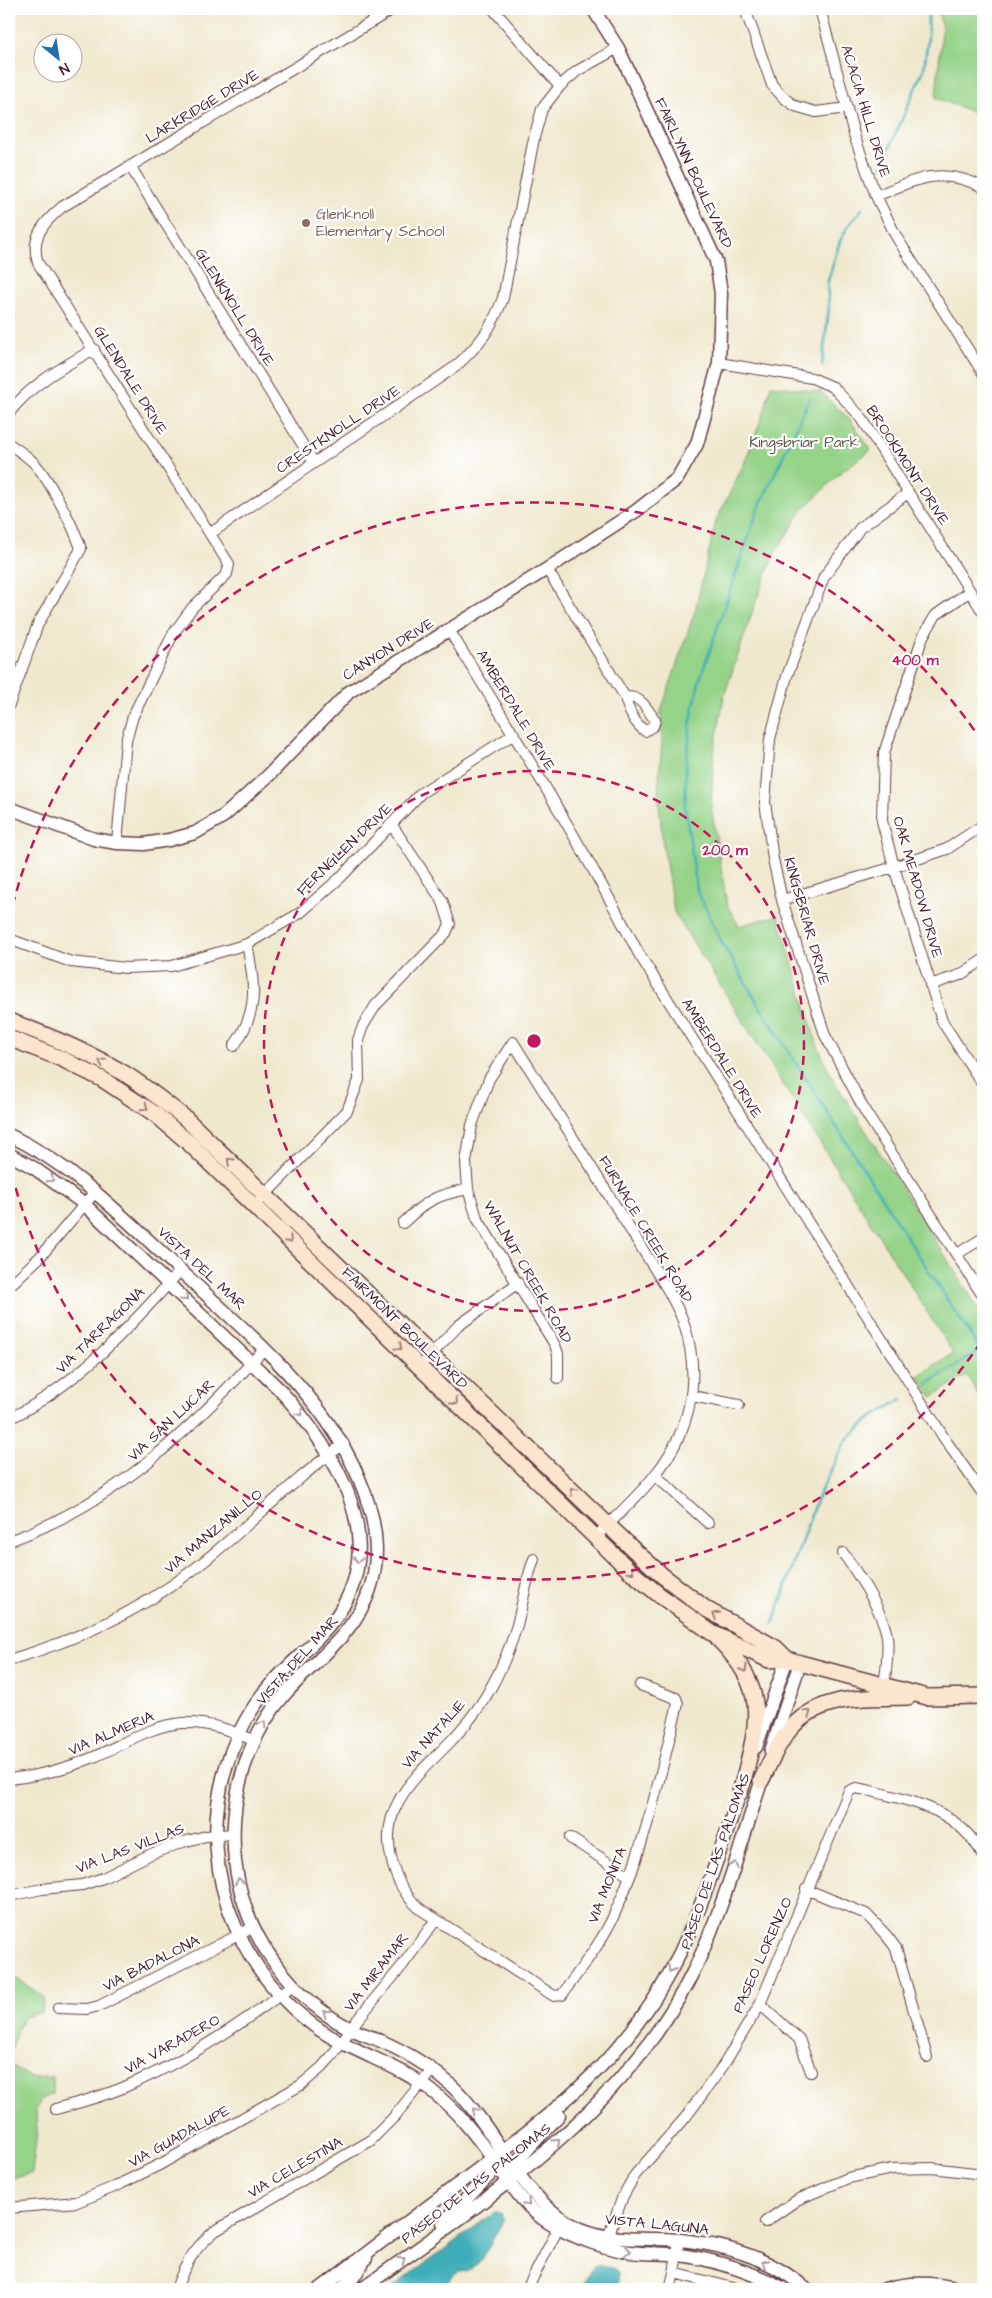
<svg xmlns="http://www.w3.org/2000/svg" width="992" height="2298" viewBox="0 0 992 2298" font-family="'Architects Daughter',sans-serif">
<rect width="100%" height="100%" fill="#fff"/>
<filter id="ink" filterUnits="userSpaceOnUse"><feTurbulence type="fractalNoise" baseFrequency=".02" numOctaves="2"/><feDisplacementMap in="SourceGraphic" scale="10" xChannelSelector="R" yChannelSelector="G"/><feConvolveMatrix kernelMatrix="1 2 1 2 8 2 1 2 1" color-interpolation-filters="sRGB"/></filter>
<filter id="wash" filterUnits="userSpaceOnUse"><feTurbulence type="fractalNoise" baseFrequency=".0096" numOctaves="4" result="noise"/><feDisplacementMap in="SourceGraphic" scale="20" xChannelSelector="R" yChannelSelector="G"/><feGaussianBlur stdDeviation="1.12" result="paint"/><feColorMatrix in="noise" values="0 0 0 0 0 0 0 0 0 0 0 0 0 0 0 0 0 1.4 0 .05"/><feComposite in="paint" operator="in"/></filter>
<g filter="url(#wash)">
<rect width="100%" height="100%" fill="#efe8cd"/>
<!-- green -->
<path fill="#95d389" stroke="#70795a" d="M938,9H983V116L936,98L942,29Z
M771,385L821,392L850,420L871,450L841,472L801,512L774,555L756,601L724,696L714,752L711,805L727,905L739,926L778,915L818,1047L833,1079L983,1316V1404L967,1375L932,1397L918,1376L953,1353L674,912L663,846L658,793L662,742L661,711L695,611L716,521L744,464L764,412Z
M9,1973L45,1998L41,2013C35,2014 26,2015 22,2020C17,2027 9,2057 10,2064L31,2078L53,2077L52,2094L42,2098L36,2109L37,2132L32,2173L9,2180Z"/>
<!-- water -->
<path fill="#3cadb7" stroke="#436671" d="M495,2212L501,2215L503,2221L482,2260L466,2272L459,2271L449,2281L445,2289H390Z
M596,2265L613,2268L618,2272L619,2289H581L592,2267Z"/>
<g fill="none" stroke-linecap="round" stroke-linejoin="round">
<!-- stream -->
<path stroke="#3cadb7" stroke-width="2.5" d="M881,167L924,69L928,38V9
M822,366L829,307L827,284L840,241L848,226L862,209
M810,398L757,512L699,682L691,720L686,764L685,806L697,890L722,943L759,1005L928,1270L983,1354
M927,1384L981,1350
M773,1624L815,1503L846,1440L871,1418L902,1399"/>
</g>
</g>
<g filter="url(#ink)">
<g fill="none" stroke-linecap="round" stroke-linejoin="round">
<!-- minor casing -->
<g stroke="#633d43" stroke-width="12">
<path id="minor" d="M493,9L560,86
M745,9L772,85L784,98L795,106L816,112L847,108
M820,9L855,138L876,196L897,238L983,373
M130,166L314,463
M876,196C917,179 940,166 983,187
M719,363L812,378L833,387L861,417L983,612
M9,413C31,384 63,367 94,349
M9,444C18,450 26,455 34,463C48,477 75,529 81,549L38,624L9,705
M908,493L860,528L824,577L787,676L770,739L765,802L773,859L782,900L825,1035L866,1113L983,1296
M211,533L455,367C480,344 491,330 503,298L534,138L542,109L560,86L577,71L618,48
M547,569L625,697C628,710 634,723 645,731L653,726L655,720C646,708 642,696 625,697
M970,591L936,615L923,636L884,753L882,821L894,867L942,1021L983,1085
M449,630C515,736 581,843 639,954L946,1441L983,1494
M117,843L126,741L133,716L173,634L192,608L227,574L229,564L38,263C30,238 43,223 62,207L393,9
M782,900L894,867L947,849L983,825
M9,939L71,962L126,968L172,966L247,944L300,913L340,878L421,793L514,734
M930,985L960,975L983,960
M234,1046C259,1012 255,983 247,944
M261,1199L347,1111L359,1080L358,1040L363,1026L376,1005L446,933L450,924L443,902L392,825
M403,1223C427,1200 436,1195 468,1189
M957,1254L983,1238
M9,1286L40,1257L95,1192
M427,1359L458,1326L518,1283
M558,1378V1354L555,1345L477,1218L468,1189L466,1162L472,1125L489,1079L513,1042L668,1290C673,1300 679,1310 683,1321C702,1376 692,1429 655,1475C638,1497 615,1517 595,1538
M692,1396L739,1405
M9,1419C78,1384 129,1328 180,1271
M655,1475L708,1523
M9,1541C115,1503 190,1431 264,1349
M843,1553C858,1574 882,1609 887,1636C889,1653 886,1670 884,1686
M534,1559C526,1580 523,1602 517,1625C510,1648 501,1670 489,1691C479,1709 464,1727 450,1742C418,1775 379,1805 391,1857C395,1878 404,1895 420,1909L554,1996L562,1995C580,1969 601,1944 614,1915C645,1848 660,1775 678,1704L676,1698L640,1685
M9,1660C74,1641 135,1614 189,1573C243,1533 288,1483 344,1444
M9,1779C39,1776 66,1769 94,1757C122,1745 151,1725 183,1723C209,1722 230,1730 253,1740
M570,1838L629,1876
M806,1889L866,1914L886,1935L896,1948L927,2057
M9,1896L42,1889L82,1885L103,1878L151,1854L183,1842L206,1836L233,1834
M760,2004L799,2039L811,2072
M58,2008L87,2009L99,2006L254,1927
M56,2109C80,2102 106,2096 129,2085C187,2060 242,2024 293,1985
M9,2208L77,2202L114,2187L161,2164L301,2085L321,2068L331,2057L358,2019L402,1966L435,1921
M765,2222L797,2200L848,2178L892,2169L932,2168L983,2174
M606,2243L623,2196L635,2175L685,2118L723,2066L760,2004L849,1791L856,1788L867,1790C915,1802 957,1809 983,1855
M674,2273L679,2240
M176,2289C185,2264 194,2248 215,2231L370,2141L394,2117L432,2070
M527,2289L561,2223
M670,2289L674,2273L737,2289"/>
</g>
<!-- tertiary casing -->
<g stroke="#633d43" stroke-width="15">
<path id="tertiary" d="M9,808L94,839L117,843L144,844L169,840L195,833L224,816L269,775L349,692L547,569L636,511L677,479L697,444L719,363L721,293L716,261L618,48L593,9
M9,1135C76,1167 127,1221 181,1271C254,1340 339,1405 369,1506C377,1532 379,1563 370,1589C355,1634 315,1660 285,1694C225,1762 217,1870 264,1947C285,1980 314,2010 349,2028C359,2033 370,2036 381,2041C406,2052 431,2067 452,2086C497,2128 523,2206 581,2229C616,2243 646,2237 681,2240C725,2245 773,2259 806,2289
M9,1154L34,1168L84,1204L278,1388C332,1447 391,1536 338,1614C317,1645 284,1666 262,1695C194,1788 203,1911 280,1995C300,2017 325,2036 353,2048C381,2062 408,2072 433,2092C457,2111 475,2134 493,2159C509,2182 525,2208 549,2223C573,2238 613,2252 641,2253C654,2254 668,2253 680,2255C718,2260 751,2272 785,2289
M756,1747L787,1659
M771,1751L800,1663
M508,2171L559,2115
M443,2223L504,2160
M320,2289C368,2252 416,2215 465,2179C542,2121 610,2073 661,1988C699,1924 718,1854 743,1785
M341,2289L353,2278L366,2258
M362,2289C487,2198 627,2110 696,1966C725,1904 743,1837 764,1773
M885,2289C909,2282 933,2282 958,2289"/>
</g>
<!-- secondary casing -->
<g stroke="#633d43" stroke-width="18">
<path id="secondary" d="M9,1021C47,1035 86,1051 122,1072C144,1085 164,1102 185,1118L634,1550L663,1576L706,1609L776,1648L787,1659L800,1663L927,1697L983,1696
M9,1038L62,1059L102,1079L155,1114L189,1143L629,1570L658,1594L712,1633L769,1660L787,1659
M718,1639C772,1693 757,1726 740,1793
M761,1781C769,1765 776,1747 787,1733C816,1694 864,1698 908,1697"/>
</g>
<!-- minor -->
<use href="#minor" stroke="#fff" stroke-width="10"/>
<!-- tertiary -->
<use href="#tertiary" stroke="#fff" stroke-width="12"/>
<!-- secondary -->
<use href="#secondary" stroke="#fbe5cf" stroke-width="15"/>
</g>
<!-- one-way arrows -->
<defs><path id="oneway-chevron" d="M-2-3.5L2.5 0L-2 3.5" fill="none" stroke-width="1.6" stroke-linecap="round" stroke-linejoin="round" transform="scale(1.25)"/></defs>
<g stroke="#a2827d">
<use href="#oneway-chevron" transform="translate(102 1062) rotate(-153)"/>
<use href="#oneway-chevron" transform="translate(145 1107) rotate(35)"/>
<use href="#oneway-chevron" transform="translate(230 1161) rotate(-137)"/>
<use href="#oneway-chevron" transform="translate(289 1240) rotate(45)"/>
<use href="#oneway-chevron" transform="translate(399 1347) rotate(44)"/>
<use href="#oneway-chevron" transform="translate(455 1402) rotate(45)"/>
<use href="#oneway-chevron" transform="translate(573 1491) rotate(-136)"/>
<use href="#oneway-chevron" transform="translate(631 1571) rotate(41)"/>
<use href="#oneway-chevron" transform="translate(716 1615) rotate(-148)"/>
<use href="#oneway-chevron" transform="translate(744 1669) rotate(58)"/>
<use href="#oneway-chevron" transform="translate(808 1713) rotate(-34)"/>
</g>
<g stroke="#ae9aa0">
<use href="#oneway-chevron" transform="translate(51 1179) rotate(35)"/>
<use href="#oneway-chevron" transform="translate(185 1298) rotate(44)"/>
<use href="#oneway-chevron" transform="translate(300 1413) rotate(50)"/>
<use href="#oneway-chevron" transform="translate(358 1560) rotate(98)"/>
<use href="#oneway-chevron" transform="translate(263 1724) rotate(-58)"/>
<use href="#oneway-chevron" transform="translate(734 1865) rotate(-72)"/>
<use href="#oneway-chevron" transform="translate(239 1881) rotate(-102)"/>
<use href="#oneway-chevron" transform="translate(671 1969) rotate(119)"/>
<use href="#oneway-chevron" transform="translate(326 2013) rotate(-144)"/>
<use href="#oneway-chevron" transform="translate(475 2111) rotate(-129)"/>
<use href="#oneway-chevron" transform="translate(557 2142) rotate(-41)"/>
<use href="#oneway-chevron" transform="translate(527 2203) rotate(46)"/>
<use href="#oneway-chevron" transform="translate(628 2251) rotate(11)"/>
<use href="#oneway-chevron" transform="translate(402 2260) rotate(-37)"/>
<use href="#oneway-chevron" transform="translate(765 2263) rotate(-153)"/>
</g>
</g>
<!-- distance rings -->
<g fill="none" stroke="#c2185b" stroke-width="2.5" stroke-dasharray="9 6">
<circle cx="534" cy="1041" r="270"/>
<path d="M981 1342A539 539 0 0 1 9 1162M9 920A539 539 0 0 1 981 740"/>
</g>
<!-- markers -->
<circle fill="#8d6e63" stroke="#fff" stroke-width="2" cx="306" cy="223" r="5"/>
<g text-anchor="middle" stroke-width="4.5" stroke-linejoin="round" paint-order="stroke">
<!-- street labels -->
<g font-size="15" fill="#4a1f2b" stroke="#fff">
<text transform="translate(202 106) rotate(-31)" y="5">LARKRIDGE DRIVE</text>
<text transform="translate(866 111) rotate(73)" y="5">ACACIA HILL DRIVE</text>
<text transform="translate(694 173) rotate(65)" y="5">FAIRLYNN BOULEVARD</text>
<text transform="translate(235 307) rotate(58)" y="5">GLENKNOLL DRIVE</text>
<text transform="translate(131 380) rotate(58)" y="5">GLENDALE DRIVE</text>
<text transform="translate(338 429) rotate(-34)" y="5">CRESTKNOLL DRIVE</text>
<text transform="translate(908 465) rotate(57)" y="5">BROOKMONT DRIVE</text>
<text transform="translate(388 649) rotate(-32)" y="5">CANYON DRIVE</text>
<text transform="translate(516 710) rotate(59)" y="5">AMBERDALE DRIVE</text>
<text transform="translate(344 849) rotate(-44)" y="5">FERNGLEN DRIVE</text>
<text transform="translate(918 887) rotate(74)" y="5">OAK MEADOW DRIVE</text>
<text transform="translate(807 921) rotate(74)" y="5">KINGSBRIAR DRIVE</text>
<text transform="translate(722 1058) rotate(58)" y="5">AMBERDALE DRIVE</text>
<text transform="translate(646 1229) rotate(59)" y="5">FURNACE CREEK ROAD</text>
<text transform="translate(202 1268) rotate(43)" y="5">VISTA DEL MAR</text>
<text transform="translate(528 1272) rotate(60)" y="5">WALNUT CREEK ROAD</text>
<text transform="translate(405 1328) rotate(44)" y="5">FAIRMONT BOULEVARD</text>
<text transform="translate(100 1330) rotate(-44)" y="5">VIA TARRAGONA</text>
<text transform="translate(171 1420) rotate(-43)" y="5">VIA SAN LUCAR</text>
<text transform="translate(213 1531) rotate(-40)" y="5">VIA MANZANILLO</text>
<text transform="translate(297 1660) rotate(-48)" y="5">VISTA DEL MAR</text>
<text transform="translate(111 1733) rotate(-23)" y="5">VIA ALMERIA</text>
<text transform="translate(433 1734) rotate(-48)" y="5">VIA NATALIE</text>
<text transform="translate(130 1848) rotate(-21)" y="5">VIA LAS VILLAS</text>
<text transform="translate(715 1861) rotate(-71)" y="5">PASEO DE LAS PALOMAS</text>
<text transform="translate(607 1885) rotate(-68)" y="5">VIA MONITA</text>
<text transform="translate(762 1955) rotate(-66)" y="5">PASEO LORENZO</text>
<text transform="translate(151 1963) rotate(-27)" y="5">VIA BADALONA</text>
<text transform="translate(376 1972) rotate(-52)" y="5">VIA MIRAMAR</text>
<text transform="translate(172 2044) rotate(-29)" y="5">VIA VARADERO</text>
<text transform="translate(179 2136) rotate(-29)" y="5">VIA GUADALUPE</text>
<text transform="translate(295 2167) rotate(-30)" y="5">VIA CELESTINA</text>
<text transform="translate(476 2183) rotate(-38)" y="5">PASEO DE LAS PALOMAS</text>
<text transform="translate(657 2224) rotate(6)" y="5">VISTA LAGUNA</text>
</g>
<!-- education labels -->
<g font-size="15" fill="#785e54" stroke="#fff" text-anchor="start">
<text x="316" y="219">Glenknoll<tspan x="316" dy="17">Elementary School</tspan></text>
</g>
<!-- park labels -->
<g font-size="15" fill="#605547" stroke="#fff">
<text x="804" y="447">Kingsbriar Park</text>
</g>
</g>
<circle cx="534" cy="1041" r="8" fill="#c2185b" stroke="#fff" stroke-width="2.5"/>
<g font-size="15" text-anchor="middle" font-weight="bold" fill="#c2185b" stroke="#fff" stroke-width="4.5" stroke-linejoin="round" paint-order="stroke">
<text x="915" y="665">400 m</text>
<text x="725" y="855">200 m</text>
</g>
<!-- margin -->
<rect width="992" height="2298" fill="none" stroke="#fff" stroke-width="30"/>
<!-- north arrow -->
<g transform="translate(58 58) rotate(150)"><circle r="24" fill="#ffffff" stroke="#b7a5aa"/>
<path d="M0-4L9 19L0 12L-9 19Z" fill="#1f6fb2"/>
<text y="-8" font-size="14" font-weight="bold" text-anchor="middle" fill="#4a1f2b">N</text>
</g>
</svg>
